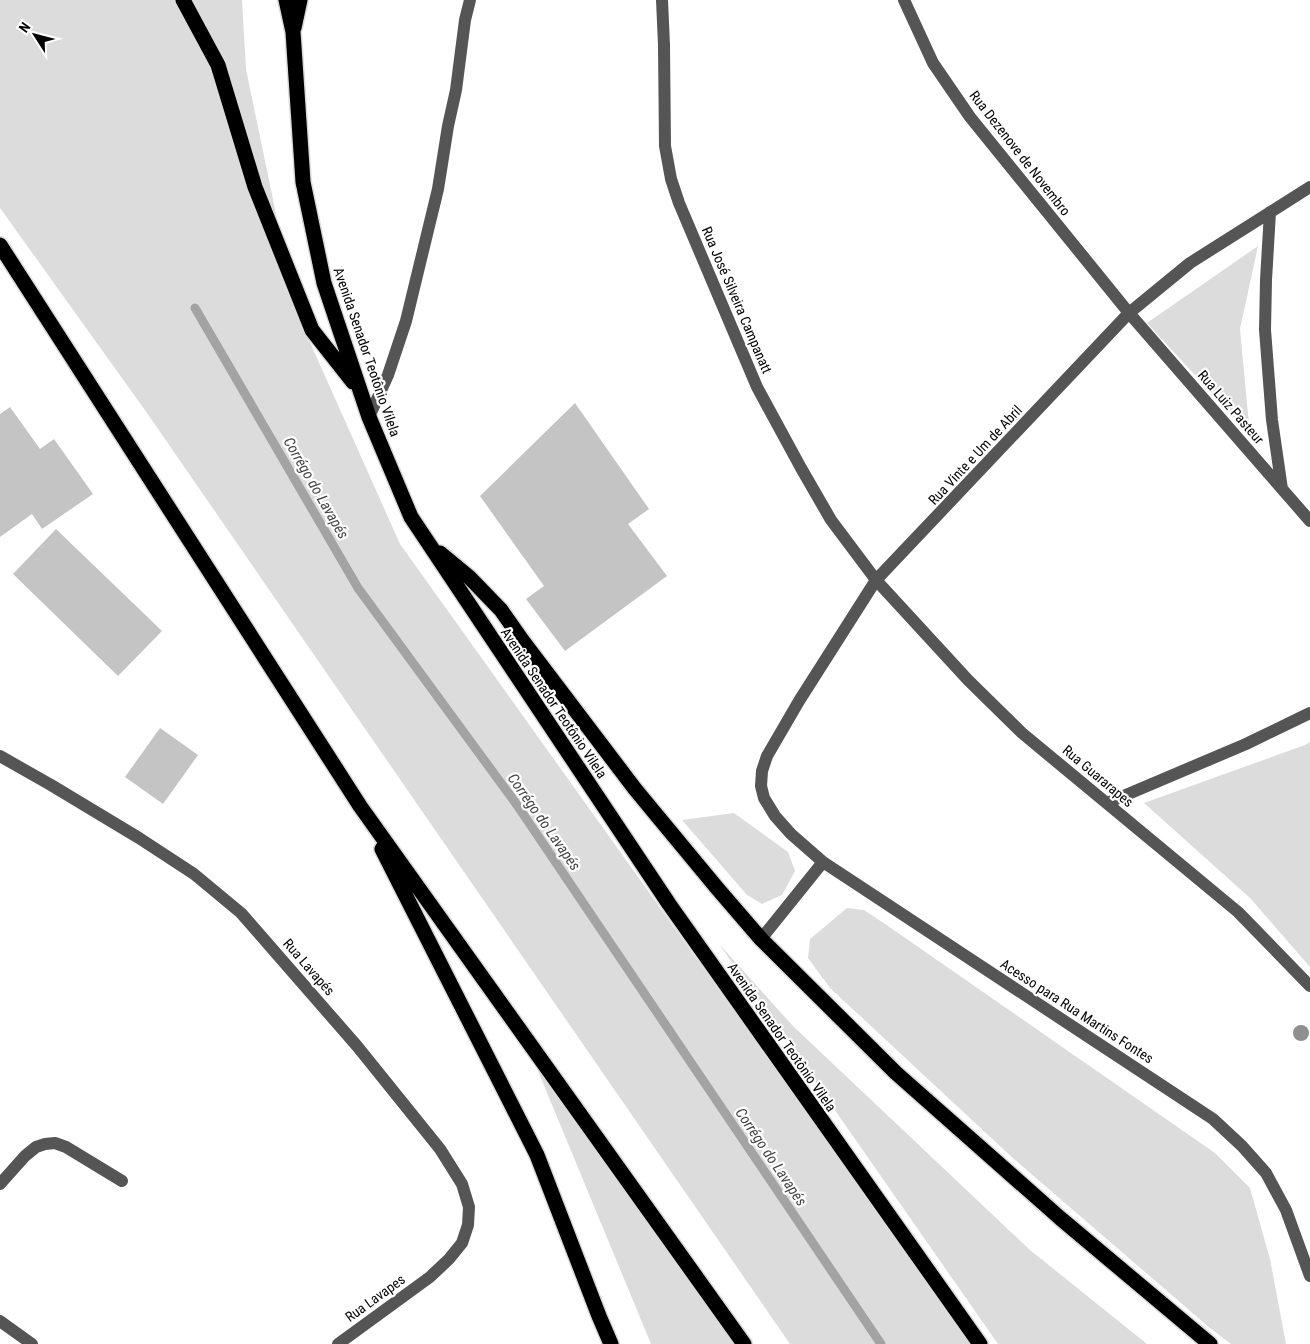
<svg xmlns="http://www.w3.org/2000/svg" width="1310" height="1344" viewBox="0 0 1310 1344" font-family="'Roboto Condensed',sans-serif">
<rect width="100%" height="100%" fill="#fff"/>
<!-- green -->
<path fill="#dcdcdc" d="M0,0H242L246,69L296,311L400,544L972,1344H790L147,413L0,208Z
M1258,246L1240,329L1250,435L1147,323Z
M1310,742V967L1250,898L1144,803L1305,745Z
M734,813L788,852L795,871L782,895L762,904L747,895L682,820Z
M847,908L864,910L888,926L1215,1153L1250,1188L1270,1259L1286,1344H1231L1210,1328L1015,1160L830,988L808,958L810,939Z
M719,944L793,1026L1030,1250L1147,1344H998Z
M526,1042L734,1344H651Z"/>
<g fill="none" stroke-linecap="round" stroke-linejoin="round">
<!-- stream -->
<path stroke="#a3a3a3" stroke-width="9" d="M195,308L358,588L517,805L881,1344"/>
</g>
<!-- building -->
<path fill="#c4c4c4" d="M575,403L649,509L628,524L667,576L565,651L526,599L544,586L480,496Z
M10,407L40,449L54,439L93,494L42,529L32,514L0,537V414Z
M56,529L162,631L118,676L13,574Z
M160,728L198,755L163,804L125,777Z"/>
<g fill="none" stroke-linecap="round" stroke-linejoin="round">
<!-- highway casing -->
<g stroke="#dbdbdb" stroke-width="18">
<path id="highway" d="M183,0L218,65L255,187L312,330L353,382
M286,0L293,32L303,182L324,283L369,417L411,517L669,904L980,1344
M294,28L300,0
M0,245L360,806L744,1344
M440,553L469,577L501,610L522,640L635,789L717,888L761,939L896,1073L1060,1218L1210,1344
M382,849L537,1155L599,1316L611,1344"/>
</g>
<!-- minor -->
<path stroke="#555" stroke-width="12" d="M662,0L664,45L665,146L671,179L679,203L757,387L801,468L831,520L876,580L968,680L1022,733L1238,912L1310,986
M904,0L933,63L970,117L1129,313L1310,521
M1310,187L1190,263L1129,313L876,580L799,701L767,756L762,771L761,786L764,798L775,816L791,834L823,862L1213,1119L1242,1146L1266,1173L1286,1210L1310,1276
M1270,212L1266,280L1265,330L1272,420L1282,489
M369,417L388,375L406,321L438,189L448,126L456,90L465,20L470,0
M0,756L51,785L139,838L194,874L241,913L357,1046L440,1149L462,1184L469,1207L468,1225L462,1243L449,1259L430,1277L338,1344
M1107,803L1246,744L1310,713
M761,939L823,862
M0,1184L25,1156L36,1147L45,1144L55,1143L66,1147L122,1181
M0,1321L32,1344"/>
<!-- highway -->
<use href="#highway" stroke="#000" stroke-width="15"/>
</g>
<!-- trees -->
<circle fill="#8f8f8f" cx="1301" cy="1033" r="8"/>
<g text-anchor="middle" stroke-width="4.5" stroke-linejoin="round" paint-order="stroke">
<!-- street labels -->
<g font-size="14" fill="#000" stroke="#fff">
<text transform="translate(1020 153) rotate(52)" y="5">Rua Dezenove de Novembro</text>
<text transform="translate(737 300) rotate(67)" y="5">Rua José Silveira Campanatt</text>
<text transform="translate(367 352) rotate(71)" y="5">Avenida Senador Teotônio Vilela</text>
<text transform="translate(1231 407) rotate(49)" y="5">Rua Luiz Pasteur</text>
<text transform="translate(975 455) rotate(-47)" y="5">Rua Vinte e Um de Abril</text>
<text transform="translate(554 703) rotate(56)" y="5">Avenida Senador Teotônio Vilela</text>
<text transform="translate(1098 776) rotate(40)" y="5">Rua Guararapes</text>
<text transform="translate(309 967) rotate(49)" y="5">Rua Lavapés</text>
<text transform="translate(1077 1011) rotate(33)" y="5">Acesso para Rua Martins Fontes</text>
<text transform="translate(782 1037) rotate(55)" y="5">Avenida Senador Teotônio Vilela</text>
<text transform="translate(375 1298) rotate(-36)" y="5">Rua Lavapes</text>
</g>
<!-- water labels -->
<g font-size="15" font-style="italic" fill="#444" stroke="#fff">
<text transform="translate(316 488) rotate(60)" y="5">Corrégo do Lavapés</text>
<text transform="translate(544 822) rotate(55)" y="5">Corrégo do Lavapés</text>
<text transform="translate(771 1157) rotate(56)" y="5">Corrégo do Lavapés</text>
</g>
</g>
<!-- north arrow -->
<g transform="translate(35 35) rotate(306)" stroke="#ffffff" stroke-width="4" paint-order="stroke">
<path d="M0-4L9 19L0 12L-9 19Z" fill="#000000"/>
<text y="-8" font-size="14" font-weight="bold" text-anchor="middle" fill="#000000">N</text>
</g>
</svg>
